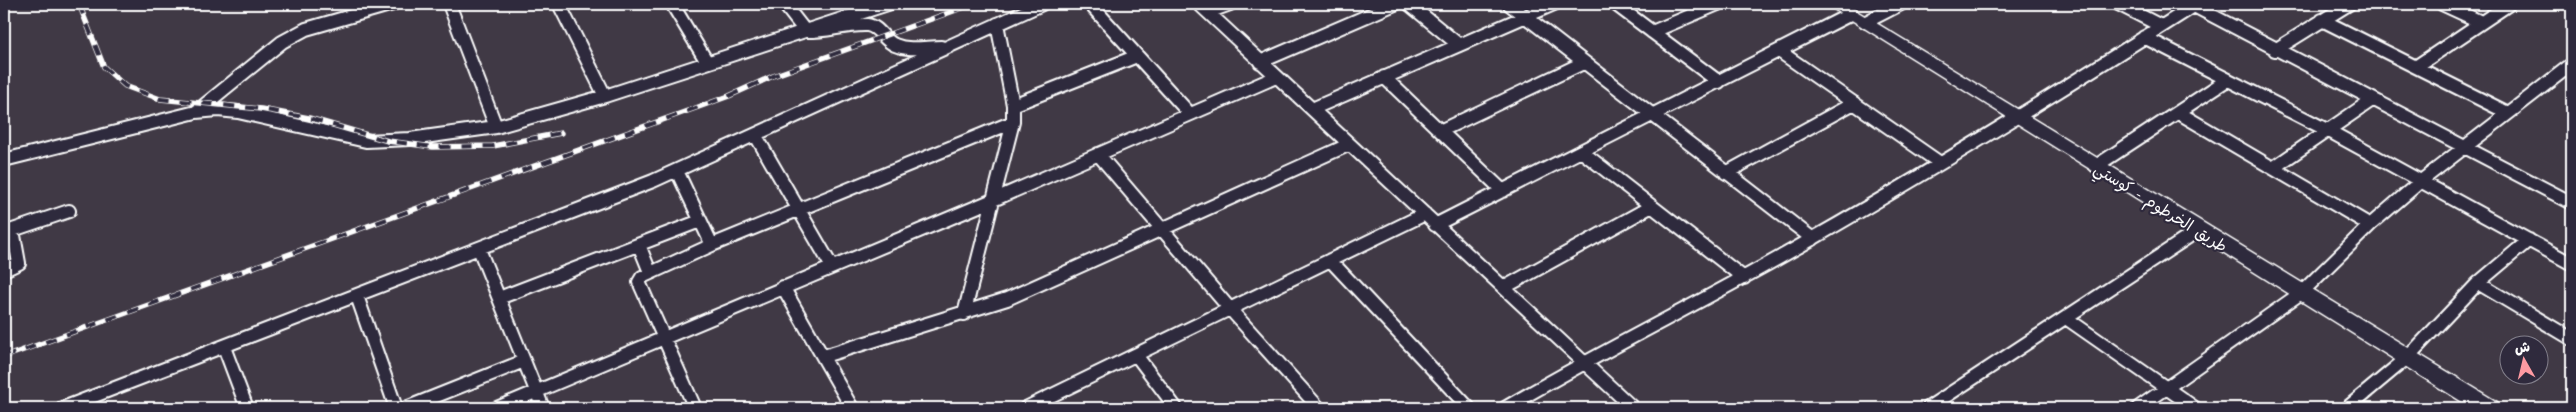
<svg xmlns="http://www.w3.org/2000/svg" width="2576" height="412" viewBox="0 0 2576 412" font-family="'Architects Daughter','Playpen Sans Arabic',sans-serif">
<rect width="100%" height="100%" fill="#403945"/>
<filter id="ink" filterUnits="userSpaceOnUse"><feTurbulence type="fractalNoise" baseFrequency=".02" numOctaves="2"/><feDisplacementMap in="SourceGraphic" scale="10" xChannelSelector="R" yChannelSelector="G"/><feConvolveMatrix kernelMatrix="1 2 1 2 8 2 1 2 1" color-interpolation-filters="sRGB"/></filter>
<g filter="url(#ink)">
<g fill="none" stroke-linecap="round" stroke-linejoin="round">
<!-- minor casing -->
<g stroke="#fff" stroke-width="16">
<path id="minor" d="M449,4L496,127L605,96L888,4
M559,4L605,96
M672,4L707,62
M784,4L805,31C826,32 846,24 867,25C879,26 884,41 895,45C909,51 926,47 941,47
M1090,4L1190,114
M1199,4L1633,408
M1409,4L1459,45
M1509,4L1813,239
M1615,4L1719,82
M2118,4L2161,26
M2442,4L2481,22
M2194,6L2572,203
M1208,12L1230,4
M2322,20L2508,113
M1866,22L1901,4
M1652,32L1718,4
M2144,37L2329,131L2572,264
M2275,50L2349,4
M1779,51L1940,163
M1260,62L1395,4
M2417,66L2509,4
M1384,77L1503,191
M1013,105L1137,56
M1312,109L1554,4
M196,112L282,42L306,29L393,4
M2179,113L2370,225
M1442,130L1583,63
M756,136L832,267
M1581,151L1744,278
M1098,154L1230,309L1319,408
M4,160L196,112L218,110L238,112L366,141L410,139L496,127
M2096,166L2227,80
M2273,168L2372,100
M677,171L712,245
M1726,173L1854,103
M1435,225L1851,14
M4,233L69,211
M639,245L650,272
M479,249L543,408
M1330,260L1469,408
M4,270L19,263L13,230
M2478,283L2572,339
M783,287L852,408
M1505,287L1652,206
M357,296L396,408
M499,298L700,221
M964,314L1013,122V105L997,24
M2066,318L2195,408
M224,347L247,408
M1136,355L1176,408
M824,356L1007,299L1348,145
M63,408L653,181L1042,4
M406,408L524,361
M497,408L993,200L1276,77
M695,408L639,282L642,277L712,245L1013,122
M1026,408L1425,214
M1505,408C1606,348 1711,298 1812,239C1943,164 2070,85 2197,4
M1928,408L2199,230
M2138,408L2301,293L2370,225L2421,181L2572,64
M2347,408L2407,358L2478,283L2529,240"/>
</g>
<!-- highway casing -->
<g stroke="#fff" stroke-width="3">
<path id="highway" d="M1826,4H1845L2497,402L2500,408H2472Z"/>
</g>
<!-- minor -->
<use href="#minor" stroke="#2f2a3d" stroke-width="12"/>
<!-- highway -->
<use href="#highway" fill="#2f2a3d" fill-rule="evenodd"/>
<!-- rail casing -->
<g stroke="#fff" stroke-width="5.5">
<path id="rail" d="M79,4L104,67L125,86L160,99L261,109L309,118L388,141L433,147L493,146L561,133
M4,357L729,96L773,76L973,4"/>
</g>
<!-- rail -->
<use href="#rail" stroke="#2f2a3d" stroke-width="4" stroke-dasharray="11" stroke-linecap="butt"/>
</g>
</g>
<g text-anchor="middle" stroke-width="4.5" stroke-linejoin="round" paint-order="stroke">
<!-- street labels -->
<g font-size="16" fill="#fff" stroke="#2f2a3d">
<text transform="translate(2161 207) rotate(32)" y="6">طريق الخرطوم - كوستي</text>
</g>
</g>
<!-- margin -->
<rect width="2576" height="412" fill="none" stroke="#2f2a3d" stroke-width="20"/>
<rect x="10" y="10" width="2556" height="392" fill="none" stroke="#fff" stroke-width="2" filter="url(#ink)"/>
<!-- north arrow -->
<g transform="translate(2524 360) rotate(352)"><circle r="24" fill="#2f2a3d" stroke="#827f8b"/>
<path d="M0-4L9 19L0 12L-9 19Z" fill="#ff9aa2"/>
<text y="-8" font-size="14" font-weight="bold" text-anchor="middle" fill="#ffffff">ش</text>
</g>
</svg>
